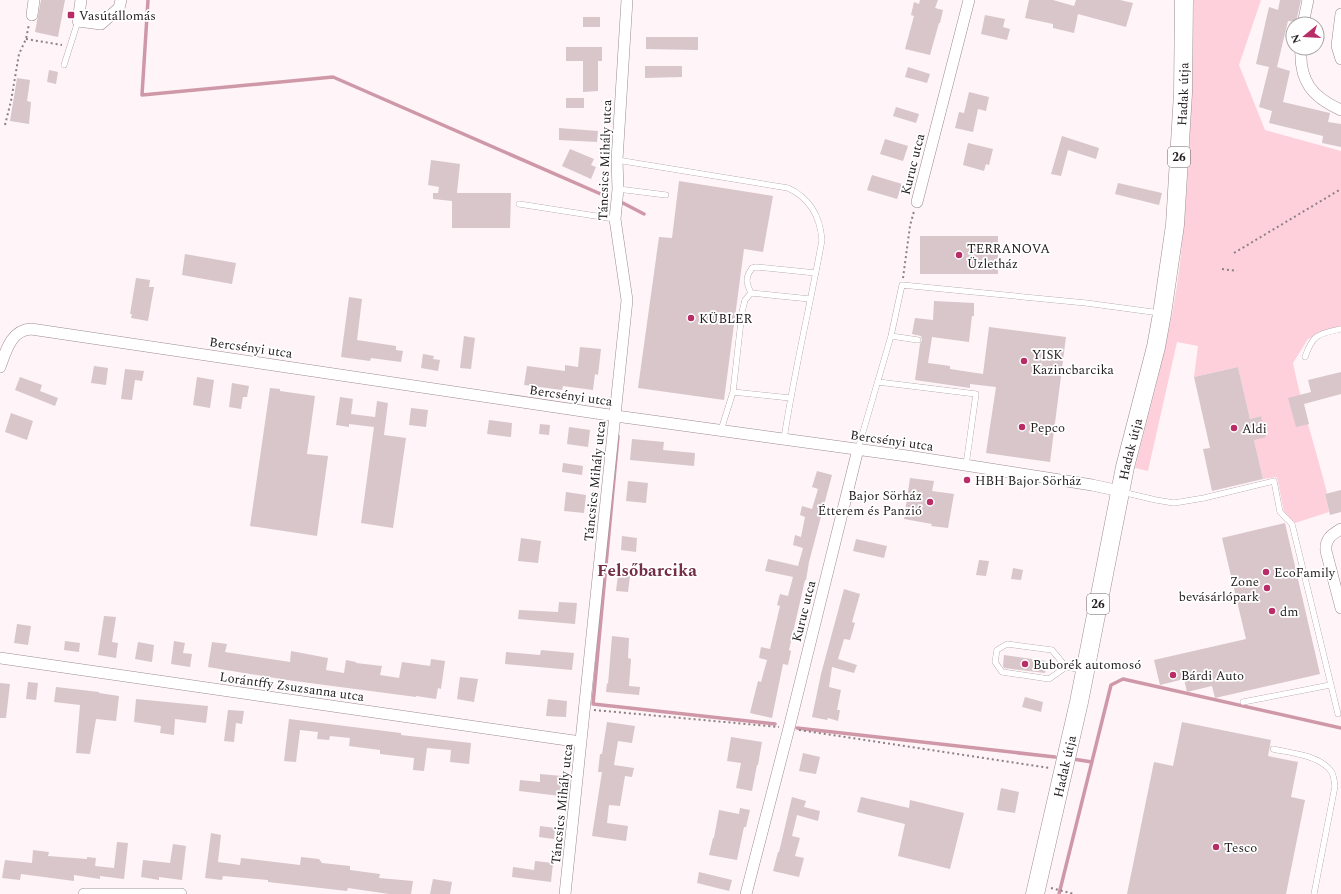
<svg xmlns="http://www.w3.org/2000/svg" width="1341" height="894" viewBox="0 0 1341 894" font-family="Spectral,serif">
<rect width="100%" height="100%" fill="#fff4f7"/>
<!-- green -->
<path fill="#fed0dc" d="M1194,0H1261L1239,65L1265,130L1341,151V326L1326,330L1308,339L1293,363C1302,407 1316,450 1327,493L1325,494L1329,512L1292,524L1285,517L1277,477L1263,479L1254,440L1261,416L1250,419L1238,367L1194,377L1198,346L1177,342L1148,471L1135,468C1152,400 1172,332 1180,263C1190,176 1192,88 1194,0Z"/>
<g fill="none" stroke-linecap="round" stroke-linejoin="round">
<!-- stream -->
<path stroke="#cf98a8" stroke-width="3.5" d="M148,0L142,95L333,77L603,195
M621,202L644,214
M618,436L593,704L775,724
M797,728L1055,757
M1073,759L1092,762
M1059,894L1111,685L1123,679L1341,728"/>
</g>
<!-- building -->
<path fill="#d8c6cb" d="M41,0H65L58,37L35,32Z
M920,0H938L935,8L943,10L940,23H939L930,55L905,49L914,16L911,15L914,2L919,4Z
M1029,0H1053L1074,6L1076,0H1120L1133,3L1126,27L1078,14L1074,33L1053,28V24L1025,18Z
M1280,0H1301L1296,22L1288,21L1277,67L1290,71L1283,102L1330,113L1328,122L1341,124V147L1322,143L1323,136L1269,123L1272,111L1259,107L1269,67L1256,64L1269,7L1278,10Z
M985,15L1005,19L1003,27L1010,29L1007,40L981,34Z
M583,17H600V27H583Z
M646,37H698V50L646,49Z
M566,47H602V61H598V91L583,92V61H566Z
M645,66H682V77L645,78Z
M908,67L930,74L927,83L905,77Z
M49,70L58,72L56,84L47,82Z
M17,78L30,80L27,101L31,102L29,124L10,121Z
M969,92L989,97L986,111L978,109L973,132L955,128L959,112L964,113Z
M566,98H584V108H566Z
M896,107L919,114L916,123L893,116Z
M559,128L598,131L597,142L559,140Z
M1062,136L1099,148L1096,159L1068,150L1061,176L1051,174Z
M885,139L908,146L903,161L880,154Z
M968,143L993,149L989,165L986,164L984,171L963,165Z
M570,149L594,159L591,165L596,167L591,179L562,166Z
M431,160L460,164L457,193H511L510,228H452V201L433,199V193H438L439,187L428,185Z
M872,175L902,184L897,199L867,190Z
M679,181L773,196L763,252L744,249L724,400L638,388L659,237L672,238Z
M1118,183L1162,193L1159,205L1115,194Z
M920,236H998V274H920Z
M185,254L236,263L232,284L182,275Z
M136,278L150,280L149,287H154L148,321L131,318L132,314H130Z
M349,297L362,299L357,340L396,346V350L403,351L401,362L371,358L370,361L341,357Z
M934,301L974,303V316H972L969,342L932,337L928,363L950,366V369L983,374L989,327L1066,337L1050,462L986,453L996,387L970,384V388L915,380L920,344L922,340L921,336L912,334L915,318L933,320Z
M464,336L475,338L471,369L460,368Z
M580,347L601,349L598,375L595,374L593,390L563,386L562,390L524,385L527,366L565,371V365L578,367Z
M423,354L434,356L433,359L440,360L438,371L421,368Z
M94,366L108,368L106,385L91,383Z
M1238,367L1250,419L1261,416L1266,437L1254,440L1263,479L1212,491L1203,449L1210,448L1194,377Z
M125,369L144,371L142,381L135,380L132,400L121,399Z
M1341,372V394L1304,404L1309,424L1296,427L1288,398L1311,392L1308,380Z
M20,377L42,385L40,391L58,398L55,406L15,390Z
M197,377L214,380L210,408L193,405Z
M232,383L249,386L247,397H243L241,409L229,407Z
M270,388L280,389V391L315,396L307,454L328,456L317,536L250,526Z
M340,397L353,399L351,414L375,417L377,401L388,403L384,435L406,438L393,528L361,523L374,427L349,424V427L336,425Z
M411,408L428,410L426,427L409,425Z
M11,413L33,421L27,440L5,432Z
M489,420L512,423L511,437L487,434Z
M540,424L550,425L549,435L539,434Z
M569,427L590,430L588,447L567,444Z
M632,439L664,442L663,450L695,453L694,466L630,460Z
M563,463L583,466L582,475L562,472Z
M817,471L832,475L809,562L806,580H805L789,650L791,651L788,665L783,664L772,718L750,713L758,681L761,682L767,660L759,658L761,647L770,649L780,606L777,605L780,594L788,596L793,577L765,571L768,559L798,566L803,548L793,545L795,535L801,537L805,517L800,515L802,506L812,509L818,489L812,487Z
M910,478L934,481L932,491L954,494L948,528L931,526L932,524L904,519Z
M628,481L648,483L646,503L626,501Z
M1341,490V512L1330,515L1325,494Z
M566,492L586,495L584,513L564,511Z
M1285,523L1320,674L1215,698L1212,686L1187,692L1184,679L1160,685L1154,660L1246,639L1222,538Z
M622,536L637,538L636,552L621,550Z
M521,538L541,541L538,563L518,561Z
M856,539L887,546L884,558L853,551Z
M979,560L989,561L986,576L976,575Z
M1013,568L1023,570L1021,580L1011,579Z
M618,575L630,576L628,592L616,591Z
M844,589L860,594L852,622L855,623L850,640L844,639L838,659L857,665L854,673L832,667L829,687L841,690L837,710H840L838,721L828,718L827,720L812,717L821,674Z
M559,602L577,603L575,624L518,619L519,610L558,612Z
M104,616L116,617L112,642L118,643L116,658L98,655Z
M17,624L31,626L28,645L14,643Z
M612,636L629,638L628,658L631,659L629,686L640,687L639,695L606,692L607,683L608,684Z
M65,641L80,643L79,652L64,650Z
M174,641L185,643L183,653L192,654L190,667L171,664Z
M138,642L154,645L152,662L135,659Z
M212,642L227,644L225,652L290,662L291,651L328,658L326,670L344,673L346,660L356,662V663L382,666L380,675L399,678L402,662L430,666L431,659L445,661L441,689L438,688L436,699L416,696V697L287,680L208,667Z
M541,650L574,653L572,670L505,664L506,652L540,655Z
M1004,655L1047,661L1045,673L1004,668L1003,666Z
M460,677L478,679L474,702L457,699Z
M28,682L38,683L36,700L26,699Z
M0,683L10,684L6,718H0Z
M56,687L99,692V693L119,696L116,721L96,719L90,754L76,753L80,705L54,702Z
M1025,697L1043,702L1041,712L1022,707Z
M136,699L208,706L206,723L175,719L174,735L160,733L161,726L134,722Z
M548,699L567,701L566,717L546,716Z
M228,710L244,711L242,724L236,723L234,742L224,741Z
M289,719L401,733V735L471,743L469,764L450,762L451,750L427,748L424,771L413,770L414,758L380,754V750L349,746L350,738L330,736L329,740L317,739L318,732L300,730L296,762L284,761Z
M607,722L635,726L632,743L618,741L614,765L634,768L632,777L625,776L620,806L609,805L607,823L628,826L626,841L592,836L602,772H598L600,754H602Z
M1182,722L1271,740L1268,756L1298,762L1291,797L1305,800L1286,894H1127L1154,762L1173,766Z
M731,737L762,742L758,765H757L752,791L736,788L741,763L727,761Z
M803,753L820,757L816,774L799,771Z
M540,774L562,776L560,796L519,791L520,780L540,782Z
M1001,788L1019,792L1015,813L997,810Z
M792,797L806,801L804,807L820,811L818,821L797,815L792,836L800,838L795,856L804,858L799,877L773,871L778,852H779Z
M861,797L909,808L910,800L964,813L950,869L898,856L905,824L857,812Z
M740,808L750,810L746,827H744L737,860L709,855L713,838H714L719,810L739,814Z
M540,826L555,828L554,839L539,837Z
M211,833L221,835L218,862L240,865L241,858L300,865L301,857L319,859L322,863L350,866V870L380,874L379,878L413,881L411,894H389L348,888L347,891L268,882V880L223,876L222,880L205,878Z
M117,842L128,843L124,879L100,876V879L74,875V881L21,874L20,880L2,878L5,860L32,863L33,850L49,852L48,856L87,859V857L96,858L95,866L114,868Z
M173,844L186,846L182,880L159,877V880L141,877L143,860L170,863Z
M535,861L553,863L551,882L512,877L513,867L534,870Z
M699,872L732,880L729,891L697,883Z
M433,879L452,882L450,894H430Z"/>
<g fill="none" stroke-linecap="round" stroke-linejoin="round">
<!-- lane casing -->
<g stroke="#9c8c90" stroke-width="6">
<path id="lane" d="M64,65L78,21
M617,160L788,188C810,198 820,216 822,240C810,306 794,372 784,439
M618,189L666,195
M519,204L615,219
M751,293L810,299
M891,336L902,285L1086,303L1160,313
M1305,357C1313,334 1318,334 1341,329
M878,382L976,394L966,465
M733,392L790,398
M721,430L733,392L742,312L745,300L751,293C746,282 745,278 752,268L756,267L816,273
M858,449L891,336L918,340
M1122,492L1156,500L1174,503L1204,498L1274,481L1280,512L1292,524L1338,714
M1066,667L1049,679L1002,672L995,662L997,650L1007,644L1052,650L1066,667L1083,670
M1243,702L1330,685
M1273,749C1291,753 1319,755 1331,771C1334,775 1334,781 1335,786L1314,894"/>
</g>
<!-- street casing -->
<g stroke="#9c8c90" stroke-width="12">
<path id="street" d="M81,0L78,21L101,24L119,8L121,0
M1341,14L1337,46L1341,59
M32,15L34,0
M1303,24L1308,0
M1301,48C1299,81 1312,97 1341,110
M917,202L969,0
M0,367C6,351 11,330 31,329L616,416L914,457L1092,485L1120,491
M1341,529C1331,535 1325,539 1326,551L1341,608
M0,658L581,742
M84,894H181
M565,894L627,300L615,219L618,189L617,160L627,0
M746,894L789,728L858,449"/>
</g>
<!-- primary casing -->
<g stroke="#9c8c90" stroke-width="19">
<g id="primary">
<path id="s1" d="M1035,894L1079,702L1125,467L1156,347L1162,314L1175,225L1183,93L1184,0"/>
</g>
</g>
<!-- path -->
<path stroke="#8b8285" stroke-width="2" stroke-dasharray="2 3" stroke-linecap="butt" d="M26,39L62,45
M5,125L11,101L19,54L26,39L29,24
M1234,253L1341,189
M1222,269L1237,271
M903,278L910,226L914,211
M594,710L779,727
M799,730L1050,768
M1051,888L1074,894"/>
<!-- lane -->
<use href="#lane" stroke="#fff" stroke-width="5.5"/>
<!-- street -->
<use href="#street" stroke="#fff" stroke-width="11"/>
<!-- primary -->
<use href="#primary" stroke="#fff" stroke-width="18"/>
</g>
<!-- markers -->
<g fill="#b82d66" stroke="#fff" stroke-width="1.5">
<rect x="67" y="11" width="8" height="8" rx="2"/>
<circle cx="959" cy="255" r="4"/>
<circle cx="691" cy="318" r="4"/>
<circle cx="1024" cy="361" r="4"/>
<circle cx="1022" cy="427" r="4"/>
<circle cx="1234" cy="428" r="4"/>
<circle cx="967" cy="480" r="4"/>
<circle cx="930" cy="502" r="4"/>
<circle cx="1266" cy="572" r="4"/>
<circle cx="1267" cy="588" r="4"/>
<circle cx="1272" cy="611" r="4"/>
<circle cx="1025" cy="664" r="4"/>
<circle cx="1173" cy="675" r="4"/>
<circle cx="1216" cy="847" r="4"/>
</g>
<g text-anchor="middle" stroke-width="3.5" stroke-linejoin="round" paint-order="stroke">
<!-- shield labels -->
<g fill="#fff" stroke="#646062" stroke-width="1">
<rect x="1168" y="147" width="22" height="20" rx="3"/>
<rect x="1087" y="594" width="22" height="20" rx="3"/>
</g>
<g font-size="12" font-weight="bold" fill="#221c1e">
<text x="1179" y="161">26</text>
<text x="1098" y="608">26</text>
</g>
<!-- poi labels -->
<g font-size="13" fill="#221c1e" stroke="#fff" text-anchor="start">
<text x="79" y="20">Vasútállomás</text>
<text x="967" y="253">TERRANOVA<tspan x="967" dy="15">Üzletház</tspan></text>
<text x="699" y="323">KÜBLER</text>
<text x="1032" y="359">YISK<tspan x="1032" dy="15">Kazincbarcika</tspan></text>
<text x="1030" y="432">Pepco</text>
<text x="1242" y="433">Aldi</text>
<text x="975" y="485">HBH Bajor Sörház</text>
<text x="922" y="500" text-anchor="end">Bajor Sörház<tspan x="922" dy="15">Étterem és Panzió</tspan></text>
<text x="1274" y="577">EcoFamily</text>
<text x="1259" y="586" text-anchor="end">Zone<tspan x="1259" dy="15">bevásárlópark</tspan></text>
<text x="1280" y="616">dm</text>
<text x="1033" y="669">Buborék automosó</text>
<text x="1181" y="680">Bárdi Auto</text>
<text x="1224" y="852">Tesco</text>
</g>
<!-- street labels -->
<g font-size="13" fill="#221c1e" stroke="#fff">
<text dy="5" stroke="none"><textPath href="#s1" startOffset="815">Hadak útja</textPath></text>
<text transform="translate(604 160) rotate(-88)" y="5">Táncsics Mihály utca</text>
<text transform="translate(912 164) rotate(-76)" y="5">Kuruc utca</text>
<text transform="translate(251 347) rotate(8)" y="5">Bercsényi utca</text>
<text transform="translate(571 395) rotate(8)" y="5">Bercsényi utca</text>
<text transform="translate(892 440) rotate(8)" y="5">Bercsényi utca</text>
<text dy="5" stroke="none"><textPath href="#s1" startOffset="455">Hadak útja</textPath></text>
<text transform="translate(594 481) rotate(-84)" y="5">Táncsics Mihály utca</text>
<text transform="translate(803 611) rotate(-76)" y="5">Kuruc utca</text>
<text transform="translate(292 686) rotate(8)" y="5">Lorántffy Zsuzsanna utca</text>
<text dy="5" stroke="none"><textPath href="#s1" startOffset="131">Hadak útja</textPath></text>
<text transform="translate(561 804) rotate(-84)" y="5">Táncsics Mihály utca</text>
</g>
<!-- district labels -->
<g font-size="17" font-weight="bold" fill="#732f47" stroke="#fff">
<text x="647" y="576">Felsőbarcika</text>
</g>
</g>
<!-- north arrow -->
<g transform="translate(1305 36) rotate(252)"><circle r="19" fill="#ffffff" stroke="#a7a4a5"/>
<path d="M0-3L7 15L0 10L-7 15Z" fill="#b82d66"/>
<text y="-6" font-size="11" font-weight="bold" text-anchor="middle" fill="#221c1e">N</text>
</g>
</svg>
